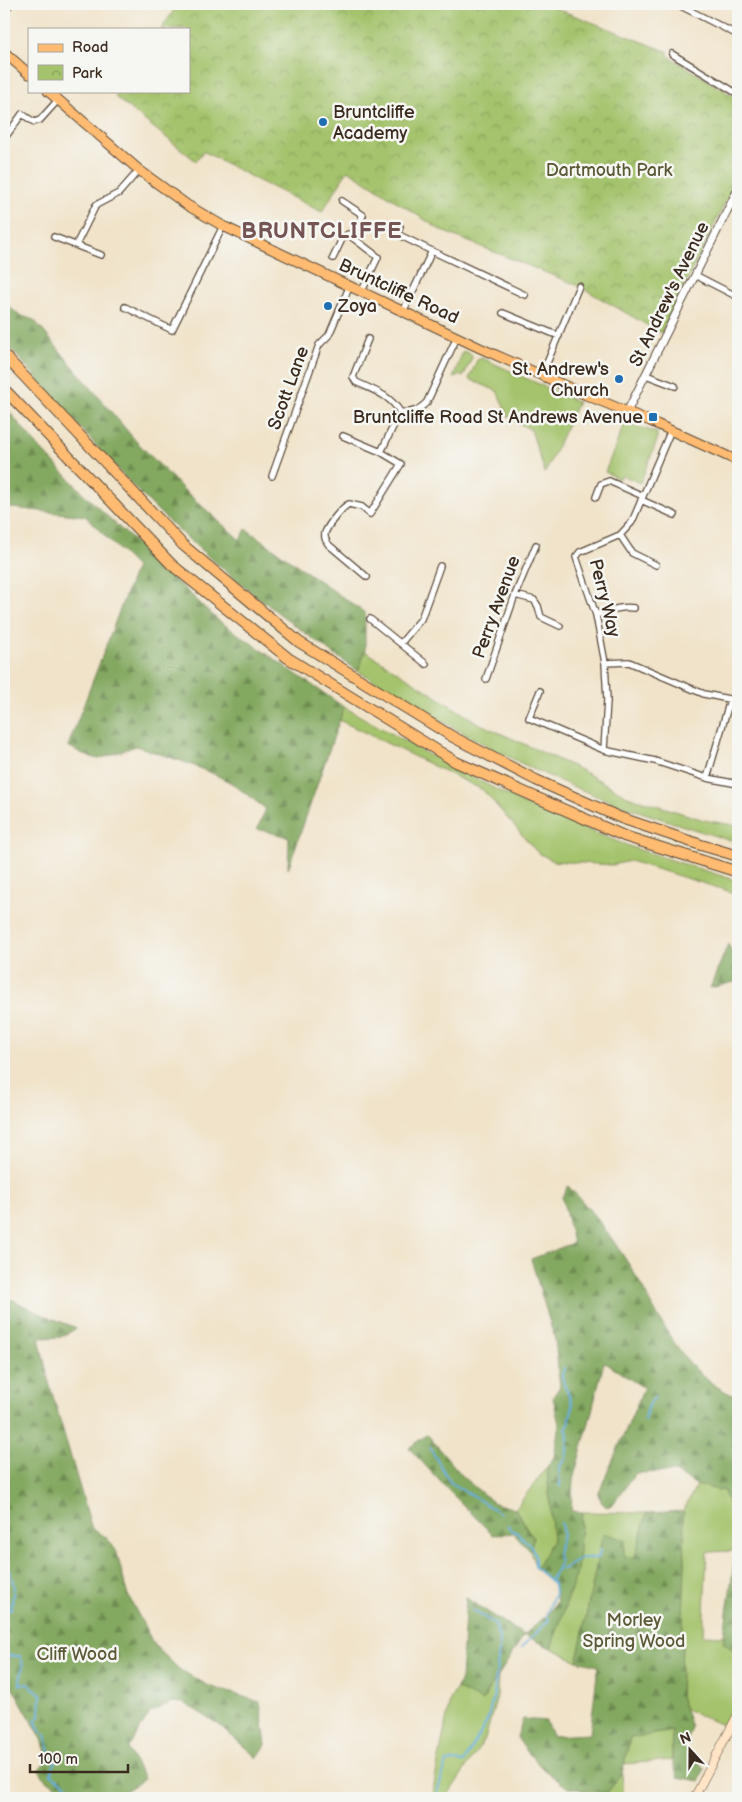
<svg xmlns="http://www.w3.org/2000/svg" width="742" height="1802" viewBox="0 0 742 1802" font-family="'Balsamiq Sans',sans-serif">
<defs>
<pattern id="forest-firs" width="22" height="20" patternUnits="userSpaceOnUse" patternTransform="scale(1.25)"><rect width="22" height="20" fill="#83a960"/><path d="M5 1l3.5 6h-7zM16 11l3.5 6h-7z" fill="#6c8a4f"/></pattern>
<pattern id="park-crowns" width="20" height="18" patternUnits="userSpaceOnUse" patternTransform="scale(1.25)"><rect width="20" height="18" fill="#a4c36c"/><path d="M2 6a3 3 0 1 1 6 0M12 15a3 3 0 1 1 6 0" fill="none" stroke="#879f58"/></pattern>
</defs>
<rect width="100%" height="100%" fill="#f6f6f2"/>
<filter id="ink" filterUnits="userSpaceOnUse"><feTurbulence type="fractalNoise" baseFrequency=".02" numOctaves="2"/><feDisplacementMap in="SourceGraphic" scale="10" xChannelSelector="R" yChannelSelector="G"/><feConvolveMatrix kernelMatrix="1 2 1 2 8 2 1 2 1" color-interpolation-filters="sRGB"/></filter>
<filter id="wash" filterUnits="userSpaceOnUse"><feTurbulence type="fractalNoise" baseFrequency=".0096" numOctaves="4" result="noise"/><feDisplacementMap in="SourceGraphic" scale="20" xChannelSelector="R" yChannelSelector="G"/><feGaussianBlur stdDeviation="1.12" result="paint"/><feColorMatrix in="noise" values="0 0 0 0 0 0 0 0 0 0 0 0 0 0 0 0 0 1.4 0 .05"/><feComposite in="paint" operator="in"/></filter>
<g filter="url(#wash)">
<rect width="100%" height="100%" fill="#f0e3c9"/>
<!-- grass -->
<path fill="#a4c36c" stroke="#707645" d="M463,351L471,354L472,358L463,377L459,375L453,378Z
M482,358L578,402L545,473L531,430L509,418L497,391L469,379L477,360Z
M625,422L657,433V441L640,483L622,475L620,479L605,472Z
M365,651L478,723L581,770L627,796L704,820L738,826V843C690,828 641,813 594,795C511,763 433,717 358,671Z
M344,707L424,752L532,808L634,848L738,881V894L630,861L612,865L553,861L537,852L483,790L339,720Z
M547,1467L553,1540L536,1569L530,1551L533,1538L515,1509Z
M697,1485L724,1491L738,1532L736,1551L707,1552L703,1635L724,1636V1642L738,1655V1694L727,1727L685,1709L680,1696L685,1563L683,1511Z
M582,1512L647,1513L635,1557H624L603,1534L577,1661L551,1648L577,1572Z
M498,1676L497,1696L485,1739L446,1798H437L432,1795L450,1700L457,1688L482,1700Z
M672,1731V1760L624,1764L630,1738Z
M622,1773L624,1798H581L582,1789L607,1793Z"/>
<!-- forest -->
<path fill="url(#forest-firs)" stroke="#5f6a3f" d="M4,302L19,315L34,320L135,440L185,491L240,540L246,529L365,613V651L358,671C288,622 221,571 159,512C104,458 55,398 4,341Z
M4,405L33,441L89,499L219,621L344,707L288,869L289,837L257,829L266,809L233,784L214,774L184,762L136,746L99,759L87,756L68,746L136,567L85,516L4,507Z
M728,944L738,965V981L710,988Z
M568,1186C595,1214 618,1245 637,1278C658,1315 675,1354 709,1381C717,1388 729,1393 738,1398V1532L724,1491L697,1485L675,1472L636,1473L613,1504L607,1507L602,1503L598,1494L644,1388L604,1362L591,1415L573,1480L571,1511L582,1512L577,1572L551,1648L524,1635L482,1701L457,1688L461,1679L466,1598L524,1635L546,1616L557,1602L554,1584L536,1569L553,1540L547,1467L554,1457L559,1424L553,1397L560,1386L555,1340L531,1259L573,1243L562,1197Z
M4,1299L13,1300L36,1312L77,1328L61,1337L39,1338L50,1386L92,1529L106,1537L117,1554L127,1593L154,1645L179,1669L209,1686L260,1702L266,1745L257,1758L218,1724L184,1703L172,1702L150,1713L128,1749L144,1779L124,1792L127,1798H69C62,1784 47,1787 39,1769L48,1759L42,1739L4,1672Z
M427,1434L465,1479L494,1503L515,1509L533,1538L530,1551L513,1533L493,1535L451,1493L409,1448Z
M683,1511L685,1563L680,1696L691,1727L684,1748L696,1761L705,1768L699,1781L678,1777L672,1760V1731L630,1738L622,1773L607,1793L568,1788L543,1769L524,1748L517,1737L523,1719L546,1721L552,1736L590,1734L598,1666L577,1661L603,1533L625,1540L624,1556L635,1557L647,1513Z
M738,1533V1655L723,1642Z"/>
<!-- park -->
<path fill="url(#park-crowns)" stroke="#707645" d="M178,4H545L669,52L667,55L738,99V177L661,333L579,286L442,231L348,170L322,212L255,179L203,151L196,161L115,97L119,91H189V29H161Z"/>
<g fill="none" stroke-linecap="round" stroke-linejoin="round">
<!-- stream -->
<path stroke="#65aedd" stroke-width="2" d="M645,1420L647,1407L655,1397
M430,1448L450,1482L500,1513
M560,1486L559,1467L566,1459L568,1435L566,1429L570,1421L569,1417C579,1404 563,1390 562,1376C562,1375 564,1369 564,1368
M508,1525L511,1530L517,1533L531,1546L535,1555V1567L554,1584L555,1593L546,1616L549,1620L522,1647
M4,1563L11,1574L14,1587L11,1609L4,1610
M557,1570L565,1568L581,1558H598L600,1550
M550,1580L557,1570L560,1562L557,1553L563,1534L561,1523
M4,1656H20C26,1667 19,1675 20,1685L28,1684L41,1694L40,1717L35,1720L40,1731L46,1735L49,1749L56,1760L51,1774C62,1782 80,1794 92,1797V1798
M435,1798L447,1762L452,1761L464,1762L487,1721L494,1694L500,1641L495,1624L472,1610"/>
</g>
</g>
<g filter="url(#ink)">
<g fill="none" stroke-linecap="round" stroke-linejoin="round">
<!-- minor casing -->
<g stroke="#564638" stroke-width="8">
<path id="minor" d="M677,4L738,35
M672,54L738,94
M7,135L22,114L34,122L40,120L58,100
M342,201L363,215L353,237
M400,227L397,234L432,251L403,312
M54,237L101,255
M76,245L96,205L119,193L139,170
M432,251L525,295
M333,258L342,239L348,234L378,257L362,291
M695,275L738,297
M125,307L172,330L223,226
M503,313L559,336
M368,339L353,377L356,382C373,390 390,395 400,412
M542,375L579,286
M646,375L675,386
M400,412C412,414 419,410 427,402L457,337
M671,430L632,522L620,535L580,552L576,557L596,615L605,663L629,662L704,694L738,701
M343,436L381,452L401,464L370,514L362,507L349,504C342,507 328,525 325,533C324,538 326,541 329,545L367,577
M381,452L400,412
M272,476L319,345L329,335L350,285
M596,497L601,484L609,481L643,496
M641,500L675,515
M620,535L632,553L656,565
M515,595L534,600L538,606L541,617L560,626
M596,615C609,611 620,606 634,608
M370,619L426,664
M401,643L421,619L440,566
M486,679L515,595L536,545
M540,691L529,718L604,750L655,761L707,778L738,784
M604,750L607,700L605,663
M707,778L730,700"/>
</g>
<!-- tertiary casing -->
<g stroke="#564638" stroke-width="9">
<path id="tertiary" d="M627,412L738,189"/>
</g>
<!-- secondary casing -->
<g stroke="#564638" stroke-width="9">
<path id="secondary" d="M694,1798L738,1714"/>
</g>
<!-- primary casing -->
<g stroke="#564638" stroke-width="11">
<path id="primary" d="M4,10L8,4
M4,52L29,74
M48,91L139,170L187,205L223,226L480,348L586,395L650,421L738,461"/>
</g>
<!-- motorway casing -->
<g stroke="#564638" stroke-width="12">
<path id="motorway" d="M4,355L183,545L299,642L453,737L536,780L621,818L701,845L738,856
M4,389L172,565L288,658L456,762L624,836L738,872"/>
</g>
<!-- minor -->
<use href="#minor" stroke="#fff" stroke-width="5.5"/>
<!-- tertiary -->
<use href="#tertiary" stroke="#fff" stroke-width="7"/>
<!-- secondary -->
<use href="#secondary" stroke="#ffe4c6" stroke-width="8"/>
<!-- primary -->
<use href="#primary" stroke="#ffbb71" stroke-width="9"/>
<!-- motorway -->
<use href="#motorway" stroke="#ffbb71" stroke-width="10"/>
</g>
</g>
<!-- markers -->
<g fill="#1f6fb2" stroke="#f6f6f2" stroke-width="2">
<circle cx="323" cy="122" r="5"/>
<circle cx="328" cy="306" r="5"/>
<circle cx="619" cy="379" r="5"/>
<rect x="648" y="412" width="10" height="10" rx="2.5"/>
</g>
<g text-anchor="middle" stroke-width="5" stroke-linejoin="round" paint-order="stroke">
<!-- poi labels -->
<g font-size="18" fill="#3b2a1e" stroke="#f6f6f2" text-anchor="start">
<text x="333" y="118">Bruntcliffe<tspan x="333" dy="21">Academy</tspan></text>
<text x="338" y="312">Zoya</text>
<text x="609" y="375" text-anchor="end">St. Andrew's<tspan x="609" dy="21">Church</tspan></text>
<text x="643" y="423" text-anchor="end">Bruntcliffe Road St Andrews Avenue</text>
</g>
<!-- park labels -->
<g font-size="18" fill="#5a5835" stroke="#f6f6f2">
<text x="609" y="176">Dartmouth Park</text>
<text x="634" y="1626">Morley<tspan x="634" dy="21">Spring Wood</tspan></text>
<text x="77" y="1660">Cliff Wood</text>
</g>
<!-- street labels -->
<g font-size="18" fill="#3b2a1e" stroke="#f6f6f2">
<text transform="translate(399 291) rotate(25)" y="6">Bruntcliffe Road</text>
<text transform="translate(669 294) rotate(-64)" y="6">St Andrew's Avenue</text>
<text transform="translate(288 388) rotate(-70)" y="6">Scott Lane</text>
<text transform="translate(605 598) rotate(76)" y="6">Perry Way</text>
<text transform="translate(496 607) rotate(-70)" y="6">Perry Avenue</text>
</g>
<!-- district labels -->
<g font-size="22" font-weight="bold" letter-spacing="1" fill="#745553" stroke="#f6f6f2">
<text x="322" y="238">BRUNTCLIFFE</text>
</g>
</g>
<!-- margin -->
<rect width="742" height="1802" fill="none" stroke="#f6f6f2" stroke-width="20"/>
<!-- legend -->
<rect x="28" y="28" width="162" height="65" fill="#f6f6f2" stroke="#aba49d"/>
<rect x="38" y="44" width="25" height="8" fill="#ffbb71" stroke="#aba49d"/>
<text x="72" y="52" font-size="15" fill="#3b2a1e">Road</text>
<rect x="38" y="65" width="25" height="15" fill="url(#park-crowns)" stroke="#aba49d"/>
<text x="72" y="78" font-size="15" fill="#3b2a1e">Park</text>
<!-- north arrow -->
<g transform="translate(690 1750) rotate(339)" stroke="#f6f6f2" stroke-width="4" paint-order="stroke">
<path d="M0-4L9 19L0 12L-9 19Z" fill="#3b2a1e"/>
<text y="-8" font-size="14" font-weight="bold" text-anchor="middle" fill="#3b2a1e">N</text>
</g>
<!-- scale -->
<path d="M30 1764v8h98v-8" fill="none" stroke="#3b2a1e" stroke-width="2.5"/>
<text x="38" y="1764" font-size="15" fill="#3b2a1e" stroke="#f6f6f2" stroke-width="4" paint-order="stroke">100 m</text>
</svg>
